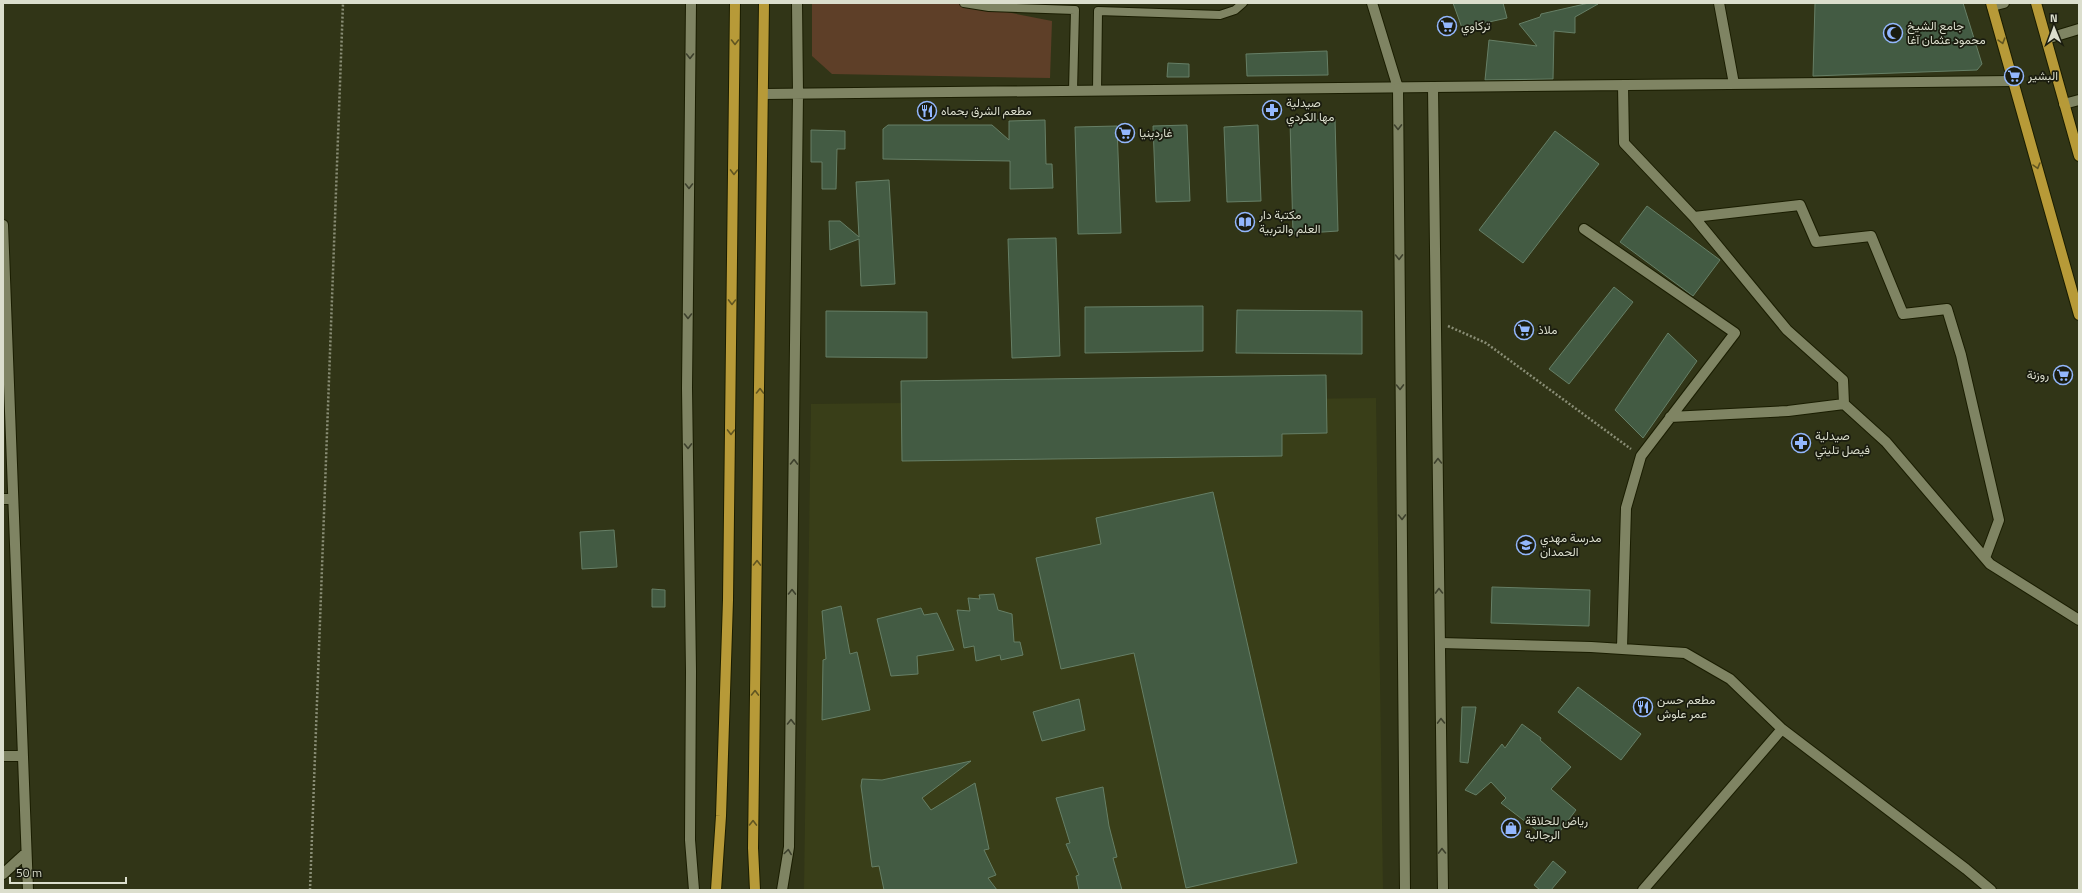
<svg xmlns="http://www.w3.org/2000/svg" width="2082" height="893" viewBox="0 0 2082 893" font-family="'Titillium Web',Vazirmatn,sans-serif">
<rect width="100%" height="100%" fill="#313517"/>
<!-- built -->
<path fill="#393e18" d="M1376,398L1383,890H804L811,404Z"/>
<!-- green -->
<path fill="#5e3f28" d="M812,3H961L1052,21L1050,78L832,74L812,56Z"/>
<!-- building -->
<path fill="#435b43" stroke="#667f66" d="M1453,3H1503L1507,18L1462,28Z
M1589,3L1598,4L1575,17V33L1554,31L1553,79L1485,80L1489,40L1537,46L1519,24L1540,17L1541,14Z
M1815,3H1963L1982,64L1977,70L1813,76Z
M1327,51L1328,75L1247,76L1246,54Z
M1168,63L1189,64V77H1167Z
M1335,119L1338,231L1293,234L1290,121Z
M1045,120L1046,164H1052L1053,188L1010,189V161L883,159V129L888,125H992L1009,140V121Z
M1187,125L1190,201L1156,202L1153,126Z
M1258,125L1261,201L1227,202L1224,127Z
M1117,126L1121,233L1078,234L1075,127Z
M811,130L845,131V149H837L836,189H822V162H811Z
M1555,131L1599,164L1523,263L1479,230Z
M889,180L895,284L861,286L859,239L830,250L829,221H840L859,237L856,182Z
M1647,206L1720,260L1693,296L1620,242Z
M1056,238L1060,356L1012,358L1008,239Z
M1614,287L1633,302L1569,384L1549,369Z
M1203,306V351L1085,353V307Z
M1237,310L1362,311V354L1236,353Z
M826,311L927,312V358L826,357Z
M1668,333L1697,361L1643,438L1615,410Z
M1326,375L1327,433L1282,434V456L902,461L901,381Z
M1213,492L1297,863L1186,888L1134,653L1061,669L1036,558L1101,544L1096,518Z
M614,530L617,567L582,569L580,532Z
M1492,587L1590,590L1589,626L1491,623Z
M652,589L665,590V607H652Z
M994,594L998,610L1012,614L1014,642H1020L1023,655L1001,660L1000,655L976,661L974,646L964,648L957,610L970,611L968,598L980,599L979,595Z
M841,606L850,654L857,652L870,710L822,720L823,660L826,659L822,611Z
M921,608L924,615L937,613L954,650L917,656L918,674L891,676L877,619Z
M1578,687L1641,734L1621,760L1558,712Z
M1079,699L1085,730L1042,741L1033,712Z
M1462,707H1476L1468,763L1460,762Z
M1522,724L1541,738L1540,740L1571,767L1551,789L1576,810L1552,842L1501,803L1506,798L1491,782L1476,795L1465,790L1502,744L1505,748Z
M971,761L922,798L931,810L975,783L989,849L984,850L996,875L988,878L997,890H884L879,866L872,867L861,786L862,779L882,780Z
M1103,787L1109,826L1117,857L1113,858L1122,890H1079L1076,876L1079,875L1066,844L1070,843L1056,798Z
M1553,861L1566,872L1551,890H1540L1534,885Z"/>
<g fill="none" stroke-linecap="round" stroke-linejoin="round">
<!-- service casing -->
<g stroke="#1a1d01" stroke-width="10">
<path id="service" d="M964,3L989,7L1075,10L1073,91
M1097,91L1098,11L1220,15L1235,10L1243,3"/>
</g>
<!-- minor casing -->
<g stroke="#1a1d01" stroke-width="12">
<path id="minor" d="M691,3L687,388L691,671L690,840L694,890
M1372,3L1398,88
M1719,3L1734,84
M1992,6L2004,3
M2046,39L2079,29
M1623,85L1624,143L1694,217L1787,330L1843,380L1844,404
M764,94L2013,81
M2064,104L2079,100
M1694,217L1800,205L1816,242L1871,236L1903,314L1947,309L1961,355L1999,520L1985,558
M3,225L28,890
M1584,229L1735,333L1641,456L1626,508L1622,648
M1670,417L1788,411L1844,404L1886,442L1990,564L2079,620
M3,499H13
M1440,643L1591,647L1685,653L1730,679L1782,729L1966,869L1991,890
M3,756H23
M3,874L26,853
M782,890L789,847L798,94L797,3
M1643,890L1782,729"/>
</g>
<!-- secondary casing -->
<g stroke="#1a1d01" stroke-width="12">
<path id="secondary" d="M1433,87L1443,890
M1398,88L1405,890"/>
</g>
<!-- primary casing -->
<g stroke="#1a1d01" stroke-width="12">
<path id="primary" d="M1991,3L2079,315
M2036,3L2079,156
M716,890L721,816L728,600L735,3
M755,890L753,848L764,3"/>
</g>
<!-- path -->
<path stroke="#8a8e76" stroke-width="2.5" stroke-dasharray="2 2" stroke-linecap="butt" d="M1448,326L1486,343L1631,449
M310,890L343,3"/>
<!-- service -->
<use href="#service" stroke="#7f8463" stroke-width="8"/>
<!-- minor -->
<use href="#minor" stroke="#7f8463" stroke-width="10"/>
<!-- secondary -->
<use href="#secondary" stroke="#7f8463" stroke-width="10"/>
<!-- primary -->
<use href="#primary" stroke="#b79a38" stroke-width="10"/>
</g>
<!-- one-way arrows -->
<defs><path id="oneway-chevron" d="M-2-3.5L2.5 0L-2 3.5" fill="none" stroke-width="1.6" stroke-linecap="round" stroke-linejoin="round"/></defs>
<g stroke="#615521">
<use href="#oneway-chevron" transform="translate(2002 41) rotate(74)"/>
<use href="#oneway-chevron" transform="translate(735 42) rotate(90)"/>
<use href="#oneway-chevron" transform="translate(2037 166) rotate(74)"/>
<use href="#oneway-chevron" transform="translate(734 172) rotate(91)"/>
<use href="#oneway-chevron" transform="translate(732 302) rotate(91)"/>
<use href="#oneway-chevron" transform="translate(760 391) rotate(-89)"/>
<use href="#oneway-chevron" transform="translate(731 432) rotate(91)"/>
<use href="#oneway-chevron" transform="translate(757 563) rotate(-89)"/>
<use href="#oneway-chevron" transform="translate(755 693) rotate(-89)"/>
<use href="#oneway-chevron" transform="translate(753 823) rotate(-89)"/>
</g>
<g stroke="#3d402c">
<use href="#oneway-chevron" transform="translate(690 56) rotate(90)"/>
<use href="#oneway-chevron" transform="translate(1398 127) rotate(89)"/>
<use href="#oneway-chevron" transform="translate(689 186) rotate(90)"/>
<use href="#oneway-chevron" transform="translate(1399 257) rotate(89)"/>
<use href="#oneway-chevron" transform="translate(688 316) rotate(90)"/>
<use href="#oneway-chevron" transform="translate(1400 387) rotate(89)"/>
<use href="#oneway-chevron" transform="translate(688 446) rotate(89)"/>
<use href="#oneway-chevron" transform="translate(1438 461) rotate(-91)"/>
<use href="#oneway-chevron" transform="translate(794 462) rotate(-89)"/>
<use href="#oneway-chevron" transform="translate(1402 517) rotate(89)"/>
<use href="#oneway-chevron" transform="translate(1439 591) rotate(-91)"/>
<use href="#oneway-chevron" transform="translate(792 592) rotate(-89)"/>
<use href="#oneway-chevron" transform="translate(1441 721) rotate(-91)"/>
<use href="#oneway-chevron" transform="translate(791 722) rotate(-89)"/>
<use href="#oneway-chevron" transform="translate(1442 851) rotate(-91)"/>
<use href="#oneway-chevron" transform="translate(788 852) rotate(-82)"/>
</g>
<!-- icons -->
<defs>
<g id="supermarket-ring" transform="scale(1)"><circle r="9.5" fill="#1a1c0f" stroke="#93b7fd" stroke-width="1.5"/><path d="M-6-5.5h2.5l.6 2H6L4.5 2H-2.5L-4.4-4H-6ZM-1.5 3.2a1.3 1.3 0 1 0 .1 0ZM3 3.2a1.3 1.3 0 1 0 .1 0Z" fill="#93b7fd"/></g>
<g id="mosque-ring" transform="scale(1)"><circle r="9.5" fill="#1a1c0f" stroke="#93b7fd" stroke-width="1.5"/><path d="M3.5-4.9A6 6 0 1 0 3.5 4.9A5 5 0 1 1 3.5-4.9Z" fill="#93b7fd"/></g>
<g id="pharmacy-ring" transform="scale(1)"><circle r="9.5" fill="#1a1c0f" stroke="#93b7fd" stroke-width="1.5"/><path d="M-2-6h4v4h4v4h-4v4h-4v-4h-4v-4h4Z" fill="#93b7fd"/></g>
<g id="restaurant-ring" transform="scale(1)"><circle r="9.5" fill="#1a1c0f" stroke="#93b7fd" stroke-width="1.5"/><path d="M-5-6h1v4h1v-4h1v4h1v-4h1v5L-1.5 .5V6h-2V.5L-5-1ZM5-6V6H3V1.5H1.5Q1.5-4 5-6Z" fill="#93b7fd"/></g>
<g id="library-ring" transform="scale(1)"><circle r="9.5" fill="#1a1c0f" stroke="#93b7fd" stroke-width="1.5"/><path d="M-6-4Q-3-5.5-.7-3.5V5Q-3 3-6 4ZM6-4Q3-5.5 .7-3.5V5Q3 3 6 4Z" fill="#93b7fd"/></g>
<g id="school-ring" transform="scale(1)"><circle r="9.5" fill="#1a1c0f" stroke="#93b7fd" stroke-width="1.5"/><path d="M0-5L7-2L0 1L-7-2ZM-4 1L0 2.5L4 1V4Q0 6-4 4Z" fill="#93b7fd"/></g>
<g id="shop-ring" transform="scale(1)"><circle r="9.5" fill="#1a1c0f" stroke="#93b7fd" stroke-width="1.5"/><path d="M-5-2.5h2.3a2.7 3.5 0 0 1 5.4 0H5L5.5 6h-11ZM-1.5-2.5h3a1.5 2.3 0 0 0-3 0Z" fill="#93b7fd"/></g>
</defs>
<g fill-rule="evenodd">
<use href="#supermarket-ring" x="1447" y="26"/>
<use href="#mosque-ring" x="1893" y="33"/>
<use href="#supermarket-ring" x="2014" y="76"/>
<use href="#pharmacy-ring" x="1272" y="110"/>
<use href="#restaurant-ring" x="927" y="111"/>
<use href="#supermarket-ring" x="1125" y="133"/>
<use href="#library-ring" x="1245" y="222"/>
<use href="#supermarket-ring" x="1524" y="330"/>
<use href="#supermarket-ring" x="2063" y="375"/>
<use href="#pharmacy-ring" x="1801" y="443"/>
<use href="#school-ring" x="1526" y="545"/>
<use href="#restaurant-ring" x="1643" y="707"/>
<use href="#shop-ring" x="1511" y="828"/>
</g>
<g text-anchor="middle" stroke-width="3.5" stroke-linejoin="round" paint-order="stroke">
<!-- poi labels -->
<g font-size="12" fill="#dbdecd" stroke="#1a1c0f" text-anchor="start">
<text x="1461" y="30">تركاوي</text>
<text x="1907" y="30">جامع الشيخ<tspan x="1907" dy="14">محمود عثمان آغا</tspan></text>
<text x="2028" y="80">البشير</text>
<text x="1286" y="107">صيدلية<tspan x="1286" dy="14">مها الكردي</tspan></text>
<text x="941" y="115">مطعم الشرق بحماه</text>
<text x="1139" y="137">غاردينيا</text>
<text x="1259" y="219">مكتبة دار<tspan x="1259" dy="14">العلم والتربية</tspan></text>
<text x="1538" y="334">ملاذ</text>
<text x="2049" y="379" text-anchor="end">روزنة</text>
<text x="1815" y="440">صيدلية<tspan x="1815" dy="14">فيصل تليتي</tspan></text>
<text x="1540" y="542">مدرسة مهدي<tspan x="1540" dy="14">الحمدان</tspan></text>
<text x="1657" y="704">مطعم حسن<tspan x="1657" dy="14">عمر علوش</tspan></text>
<text x="1525" y="825">رياض للحلاقة<tspan x="1525" dy="14">الرجالية</tspan></text>
</g>
</g>
<!-- border -->
<rect width="2082" height="893" fill="none" stroke="#dbdecd" stroke-width="8"/>
<!-- north arrow -->
<g transform="translate(2054 28) rotate(359)" stroke="#1a1c0f" stroke-width="3" paint-order="stroke">
<path d="M0-3L7 15L0 10L-7 15Z" fill="#dbdecd"/>
<text y="-6" font-size="11" font-weight="bold" text-anchor="middle" fill="#dbdecd">N</text>
</g>
<!-- scale -->
<path d="M10 877v6h116v-6" fill="none" stroke="#dbdecd" stroke-width="2"/>
<text x="16" y="877" font-size="12" fill="#dbdecd" stroke="#1a1c0f" stroke-width="3" paint-order="stroke">50 m</text>
</svg>
